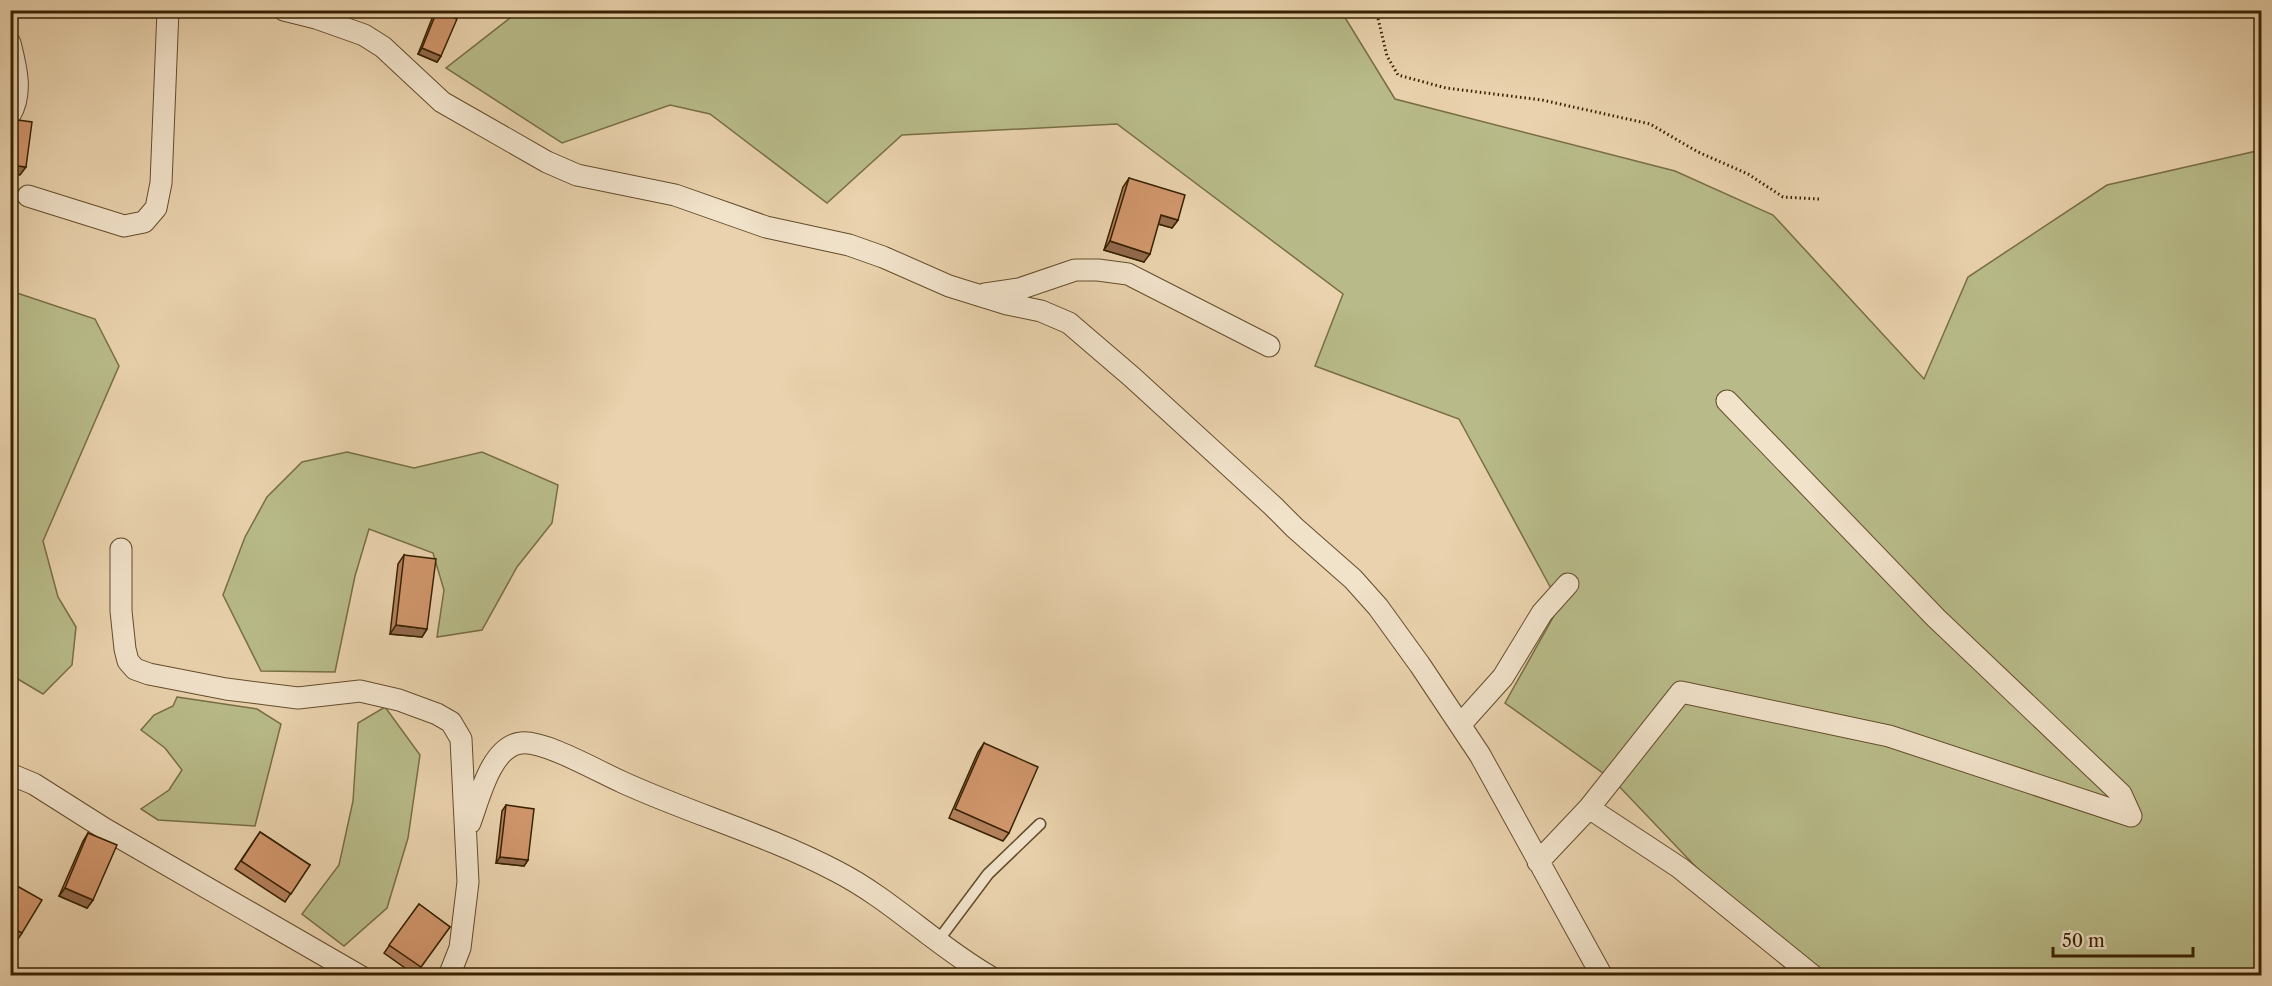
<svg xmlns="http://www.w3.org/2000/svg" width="2272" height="986" viewBox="0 0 2272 986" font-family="'Libre Caslon Text',serif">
<rect width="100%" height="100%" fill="#e9d2ad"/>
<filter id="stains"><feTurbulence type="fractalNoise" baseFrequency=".00333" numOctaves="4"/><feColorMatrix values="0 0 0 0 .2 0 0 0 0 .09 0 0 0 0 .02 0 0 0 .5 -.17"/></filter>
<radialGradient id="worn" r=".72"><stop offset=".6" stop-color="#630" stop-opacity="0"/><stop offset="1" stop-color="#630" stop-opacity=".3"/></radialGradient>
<!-- green -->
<path fill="#b8bb89" stroke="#786e44" stroke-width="1.5" d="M519,11H1341L1395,99L1675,171L1773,215L1924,379L1968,277L2107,185L2261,150V975H1799L1614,781L1505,703L1560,605L1459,419L1315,366L1343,294L1117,124L902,135L827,203L710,114L670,105L562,143L446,68Z
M11,291L95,319L119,366L43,541L58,597L76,627L72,665L43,694L11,675Z
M347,452L414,468L482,452L558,485L552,523L517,567L482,630L437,637L444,590L433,553L369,529L355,576L335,672L261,671L223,595L245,537L267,497L302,462Z
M177,697L257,709L281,724L255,826L158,820L141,809L169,790L182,770L165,748L141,730L154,715L173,706Z
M385,707L420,755L408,838L387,908L344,946L302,914L339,865L353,801L358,723Z"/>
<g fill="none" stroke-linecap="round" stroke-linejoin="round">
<!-- lane casing -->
<g stroke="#644d2b" stroke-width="13">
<path id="lane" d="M937,942L988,874L1040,824"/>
</g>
<!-- street casing -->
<g stroke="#644d2b" stroke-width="23">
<path id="street" d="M284,10L316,18L364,35L383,47L442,102L547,162L577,175L675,195L766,227L849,245L883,257L949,286L1007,304L1041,311L1069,323L1132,377L1273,506L1295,528L1353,579L1378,607L1420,665L1480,755L1602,976
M10,43C16,67 23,93 10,115
M28,196L124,226L144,222L156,208L161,183L168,10
M985,294L1019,289L1075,270H1098L1128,274L1269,346
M121,549V611L125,649L128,661L135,669L149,674L226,689L298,698L360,691L399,700L437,714L451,722L461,739L468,882L460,948L449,976
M1460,725L1503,677L1542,613L1568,584
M10,774L34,784L105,829L360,976
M1589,808L1681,692L1889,736L2131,816L2121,794L1936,618L1727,401
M470,823C479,799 491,746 521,743C544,740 599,772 622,782C692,814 767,835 836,871C891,899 935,945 989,976
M1538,862L1589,808L1680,868L1813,976"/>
</g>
<!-- path -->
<path stroke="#372100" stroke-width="3" stroke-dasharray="1.5 3" stroke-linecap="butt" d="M1376,10L1387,56L1398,75L1446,88L1542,100L1650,124L1698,152L1748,174L1783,197L1819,199"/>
<!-- lane -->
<use href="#lane" stroke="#f1e2ca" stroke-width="10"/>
<!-- street -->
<use href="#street" stroke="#f1e2ca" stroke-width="21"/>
</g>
<!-- wall -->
<path fill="#b4815d" stroke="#372100" stroke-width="1.5" d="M437,11L441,56L437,62L418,54L433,16Z
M1129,178L1178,220L1172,228L1158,224L1144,262L1104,250L1123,187Z
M404,555L427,629L422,637L390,634L398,564Z
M984,743L1009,833L1003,841L949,818L978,752Z
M506,805L528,860L524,866L496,863L502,811Z
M260,832L310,865L285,902L235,869Z
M88,833L93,900L87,908L59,896L83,841Z
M10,882L22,933L16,942L10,938Z
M419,904L450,927L415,975L384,953Z"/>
<!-- shaded-wall -->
<path fill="#92694c" stroke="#372100" stroke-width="1.5" d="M422,48L441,56L437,62L418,54Z
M10,165L26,167L20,175L10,174Z
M1161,215L1178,220L1172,228L1155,223Z
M1110,241L1150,254L1144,262L1104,250Z
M396,625L427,629L422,637L390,634Z
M500,857L528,860L524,866L496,863Z
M65,888L93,900L87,908L59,896Z"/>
<!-- building -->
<path fill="#d1966c" stroke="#372100" stroke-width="1.5" d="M437,11L457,19L441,56L422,48Z
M10,119L32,122L26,167L10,165Z
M1129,178L1185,195L1178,220L1161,215L1150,254L1110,241Z
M404,555L436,559L427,629L396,625Z
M984,743L1038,767L1009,833L955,809Z
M506,805L534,809L528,860L500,857Z
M260,832L310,865L291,894L241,861Z
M88,833L117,845L93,900L65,888Z
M10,882L42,900L22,933L10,927Z
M419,904L450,927L421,967L389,945Z"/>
<!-- margin -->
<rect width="2272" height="986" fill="none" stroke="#e9d2ad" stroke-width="36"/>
<rect x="12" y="12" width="2248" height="962" fill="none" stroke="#372100" stroke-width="3"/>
<rect x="18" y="18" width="2236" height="950" fill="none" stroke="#372100" stroke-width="1.5"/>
<!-- scale -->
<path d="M2053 947v9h140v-9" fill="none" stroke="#372100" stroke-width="3"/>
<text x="2062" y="947" font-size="18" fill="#372100" stroke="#f1e2ca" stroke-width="4.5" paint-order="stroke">50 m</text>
<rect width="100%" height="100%" filter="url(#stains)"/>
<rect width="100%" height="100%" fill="url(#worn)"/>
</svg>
